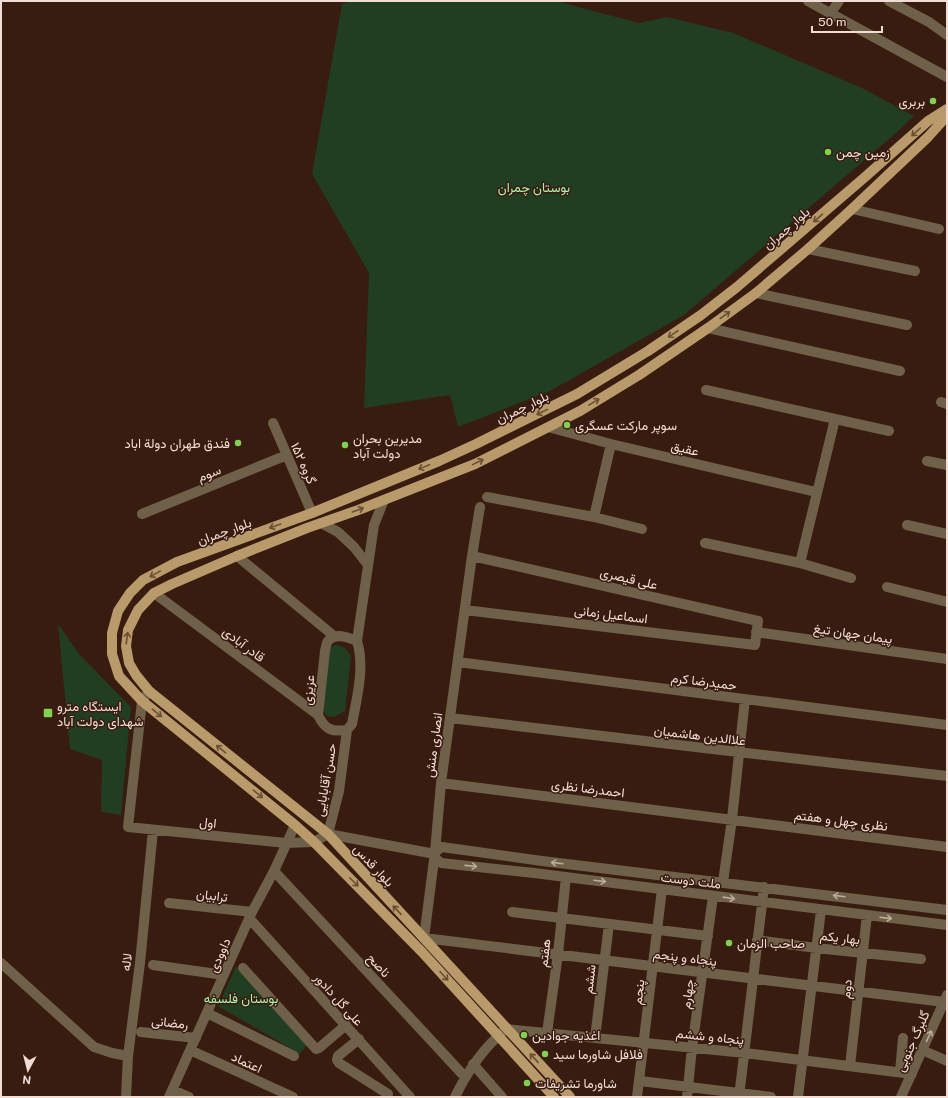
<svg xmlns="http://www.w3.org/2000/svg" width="948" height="1098" viewBox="0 0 948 1098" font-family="'Public Sans',Vazirmatn,sans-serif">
<rect width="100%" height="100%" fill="#391c10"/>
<!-- green -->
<path fill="#213d22" d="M351,1H556L639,23L667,17L733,33L862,88L914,116L896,133L684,315L550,391L458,427L450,395L364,408L369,273L312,174L342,4Z
M58,624L79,654L131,707L121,815L101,812L102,760L70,749Z
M335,645C343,645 347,649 351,656L345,711L334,717L327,716L323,711L329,653L331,647Z
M236,966L308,1043L300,1054L218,1006Z"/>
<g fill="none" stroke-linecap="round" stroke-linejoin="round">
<!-- minor -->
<path stroke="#6f6049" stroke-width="10" d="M808,1L947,77
M889,1L929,22L947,35
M830,14L839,1
M852,209L939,229
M808,249L915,271
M756,293L907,325
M708,328L900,371
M706,390L889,431
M941,402L947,404
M273,423L312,513
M548,427L611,444L816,492
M927,461L947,465
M487,497L594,517L642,529
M480,507L472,556L441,783L435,852L424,938L944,1002
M142,514L287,455
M594,517L611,444
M321,523L338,532L354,547L368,565
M907,525L947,534
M705,543L800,563L851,578
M237,556L334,636
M800,563L835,419
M887,587L947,602
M154,593L318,715
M465,610L755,645L758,621L472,556
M756,632L947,659
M357,641C348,637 335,632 328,641C326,643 326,648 325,651L318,715C325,730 332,732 347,730L352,724C357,697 365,667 357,641L374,525L384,500
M458,662L947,725
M149,691L142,701L128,827L286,843L314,842L328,834L435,854
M450,718L738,752L947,776
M441,783L947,847
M328,834L339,791L347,730
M435,852L442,847L542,861L947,910
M434,857L441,863L534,873L947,925
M274,871L465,1077
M723,882L732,819L745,699
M169,903L252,912
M512,912L708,936
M249,918L410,1097
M757,940L816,948L921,959
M1,963L94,1047L112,1053L128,1056
M153,965L224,975
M243,968L316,1049L319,1048L346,1025
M207,1013L294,1056
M141,1032L196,1038
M547,1033L558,954L566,877
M595,1038L609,924
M359,1039L338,1056L337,1060L339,1063L388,1094
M190,1050L293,1097
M929,1053L947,1061
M473,1064L502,1097
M850,1066L867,915
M900,1072L903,1038
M640,1081L771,1097
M173,1090L189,1097
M126,1097L128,1056L140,963L153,830
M169,1097L252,912L274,871L295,825
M455,1097C468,1070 483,1048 506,1029L745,1053L912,1074
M637,1097L662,889
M687,1097L692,1048L713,896
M739,1097L764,887
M798,1097L821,910
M901,1097L947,995"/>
<!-- major -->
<path stroke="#b99a6b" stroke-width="10" d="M554,1097L422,952L314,842L295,825L142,701L119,676L112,654V633L118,611L130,593L143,580L177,562L312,513L439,461L476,444L577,394L648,351L701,315L737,287L865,177L928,121L947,109
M570,1097L328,834L149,691L136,675L129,663L126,646L128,630L138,610L154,593L172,584L237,556L307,528L361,509L475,464L580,411L639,375L708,328L756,293L808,249L852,209L928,137L947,116"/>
</g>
<!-- one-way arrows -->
<defs><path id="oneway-shaft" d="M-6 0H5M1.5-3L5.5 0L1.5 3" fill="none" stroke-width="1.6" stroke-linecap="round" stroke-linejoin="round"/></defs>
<g stroke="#6c4e34">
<use href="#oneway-shaft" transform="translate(916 132) rotate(138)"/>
<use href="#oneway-shaft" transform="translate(818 218) rotate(139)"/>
<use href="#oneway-shaft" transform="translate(725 315) rotate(-36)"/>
<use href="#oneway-shaft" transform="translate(673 334) rotate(146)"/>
<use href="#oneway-shaft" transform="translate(594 402) rotate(-31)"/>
<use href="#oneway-shaft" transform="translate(542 412) rotate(154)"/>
<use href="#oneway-shaft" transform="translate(478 462) rotate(-26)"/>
<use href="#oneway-shaft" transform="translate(424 467) rotate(158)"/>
<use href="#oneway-shaft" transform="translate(358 510) rotate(-20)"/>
<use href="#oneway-shaft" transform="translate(275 526) rotate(160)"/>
<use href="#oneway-shaft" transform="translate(155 574) rotate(151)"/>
<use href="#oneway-shaft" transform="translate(127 638) rotate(-82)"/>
<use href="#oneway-shaft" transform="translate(157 713) rotate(39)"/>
<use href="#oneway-shaft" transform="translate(221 749) rotate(-141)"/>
<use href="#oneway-shaft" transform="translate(258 794) rotate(39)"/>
<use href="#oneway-shaft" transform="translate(354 882) rotate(45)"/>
<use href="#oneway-shaft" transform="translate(397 910) rotate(-133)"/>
<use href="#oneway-shaft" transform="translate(444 976) rotate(48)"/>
<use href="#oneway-shaft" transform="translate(534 1058) rotate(-133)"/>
</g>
<g stroke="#bdab9d">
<use href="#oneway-shaft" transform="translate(557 863) rotate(-173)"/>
<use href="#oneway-shaft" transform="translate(471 866) rotate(6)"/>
<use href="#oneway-shaft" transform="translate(600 881) rotate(7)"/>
<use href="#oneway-shaft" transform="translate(839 896) rotate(-173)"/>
<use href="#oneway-shaft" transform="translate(729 898) rotate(8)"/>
<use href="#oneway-shaft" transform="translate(886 918) rotate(7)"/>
<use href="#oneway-shaft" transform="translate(929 1036) rotate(-65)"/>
</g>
<!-- markers -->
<g fill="#80d051" stroke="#391c10" stroke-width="1.5">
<circle cx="933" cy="101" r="4"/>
<circle cx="828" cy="152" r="4"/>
<circle cx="567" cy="425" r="4"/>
<circle cx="238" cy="443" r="4"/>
<circle cx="345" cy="445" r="4"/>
<rect x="43" y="708" width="10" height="10" rx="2"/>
<circle cx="729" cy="943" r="4"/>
<circle cx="524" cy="1035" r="4"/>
<circle cx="545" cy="1054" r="4"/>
<circle cx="527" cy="1083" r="4"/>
</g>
<g text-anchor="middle" stroke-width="3" stroke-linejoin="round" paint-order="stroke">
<!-- poi labels -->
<g font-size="13" fill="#f1ddd5" stroke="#391c10" text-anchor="start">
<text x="925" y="106" text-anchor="end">بربری</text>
<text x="836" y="157">زمین چمن</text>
<text x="575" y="430">سوپر مارکت عسگری</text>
<text x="353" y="443">مدیرین بحران<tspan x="353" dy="15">دولت آباد</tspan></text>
<text x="230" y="448" text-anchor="end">فندق طهران دولة اباد</text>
<text x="57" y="711">ایستگاه مترو<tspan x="57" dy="15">شهدای دولت آباد</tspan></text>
<text x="737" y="948">صاحب الزمان</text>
<text x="532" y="1040">اغذیه جوادین</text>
<text x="553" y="1059">فلافل شاورما سید</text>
<text x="535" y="1088">شاورما تشریفات</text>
</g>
<!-- park labels -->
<g font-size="13" fill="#acf2ad" stroke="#391c10">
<text x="534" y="192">بوستان چمران</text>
<text x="241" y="1003">بوستان فلسفه</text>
</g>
<!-- street labels -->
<g font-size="13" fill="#f1ddd5" stroke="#391c10">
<text transform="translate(786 228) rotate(-41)" y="5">بلوار چمران</text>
<text transform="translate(522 407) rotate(-26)" y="5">بلوار چمران</text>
<text transform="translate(685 448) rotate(13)" y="5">عقیق</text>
<text transform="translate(304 463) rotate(66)" y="5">گروه ۱۵۲</text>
<text transform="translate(209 473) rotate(-22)" y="5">سوم</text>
<text transform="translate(224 531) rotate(-20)" y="5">بلوار چمران</text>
<text transform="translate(629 578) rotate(13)" y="5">علی قیصری</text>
<text transform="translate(611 614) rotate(7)" y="5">اسماعیل زمانی</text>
<text transform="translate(853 633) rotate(8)" y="5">پیمان جهان تیغ</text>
<text transform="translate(244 644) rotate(37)" y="5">قادر آبادی</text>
<text transform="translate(704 681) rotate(7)" y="5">حمیدرضا کرم</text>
<text transform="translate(308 690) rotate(-84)" y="5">عزیزی</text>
<text transform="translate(700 735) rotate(7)" y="5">علاالدین هاشمیان</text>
<text transform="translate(433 745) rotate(-82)" y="5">انصاری منش</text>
<text transform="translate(325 780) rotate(-80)" y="5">حسن آقابابایی</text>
<text transform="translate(588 788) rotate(7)" y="5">احمدرضا نظری</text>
<text transform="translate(841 820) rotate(7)" y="5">نظری چهل و هفتم</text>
<text transform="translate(208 822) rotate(6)" y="5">اول</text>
<text transform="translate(374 865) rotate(47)" y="5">بلوار قدس</text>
<text transform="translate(691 880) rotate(7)" y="5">ملت دوست</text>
<text transform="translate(212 895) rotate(6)" y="5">ترابیان</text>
<text transform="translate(840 937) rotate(6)" y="5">بهار یکم</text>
<text transform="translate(544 953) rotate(-83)" y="5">هفتم</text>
<text transform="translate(219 955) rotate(-66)" y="5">داوودی</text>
<text transform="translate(685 957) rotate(7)" y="5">پنجاه و پنجم</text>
<text transform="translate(126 962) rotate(-84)" y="5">لاله</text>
<text transform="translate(379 965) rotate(47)" y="5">ناصح</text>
<text transform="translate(589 979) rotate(-83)" y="5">ششم</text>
<text transform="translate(846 989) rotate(-84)" y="5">دوم</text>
<text transform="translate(638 992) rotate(-83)" y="5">پنجم</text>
<text transform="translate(687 994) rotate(-82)" y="5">چهارم</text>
<text transform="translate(339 999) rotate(48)" y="5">علی گل دادور</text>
<text transform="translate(170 1022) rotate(6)" y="5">رمضانی</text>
<text transform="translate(710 1036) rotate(6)" y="5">پنجاه و ششم</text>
<text transform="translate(912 1041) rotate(-66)" y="5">گلبرگ جنوبی</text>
<text transform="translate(247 1062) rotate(25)" y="5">اعتماد</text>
</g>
</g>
<!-- border -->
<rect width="948" height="1098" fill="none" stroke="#f1ddd5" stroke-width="4"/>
<!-- north arrow -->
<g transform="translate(28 1070) rotate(187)" stroke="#391c10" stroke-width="3" paint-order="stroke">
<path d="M0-3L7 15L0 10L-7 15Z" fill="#f1ddd5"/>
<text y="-6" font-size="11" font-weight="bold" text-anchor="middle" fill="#f1ddd5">N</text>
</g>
<!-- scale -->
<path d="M812 26v6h70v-6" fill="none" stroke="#f1ddd5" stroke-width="2"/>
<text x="818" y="26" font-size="12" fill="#f1ddd5" stroke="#391c10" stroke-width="3" paint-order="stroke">50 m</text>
</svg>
